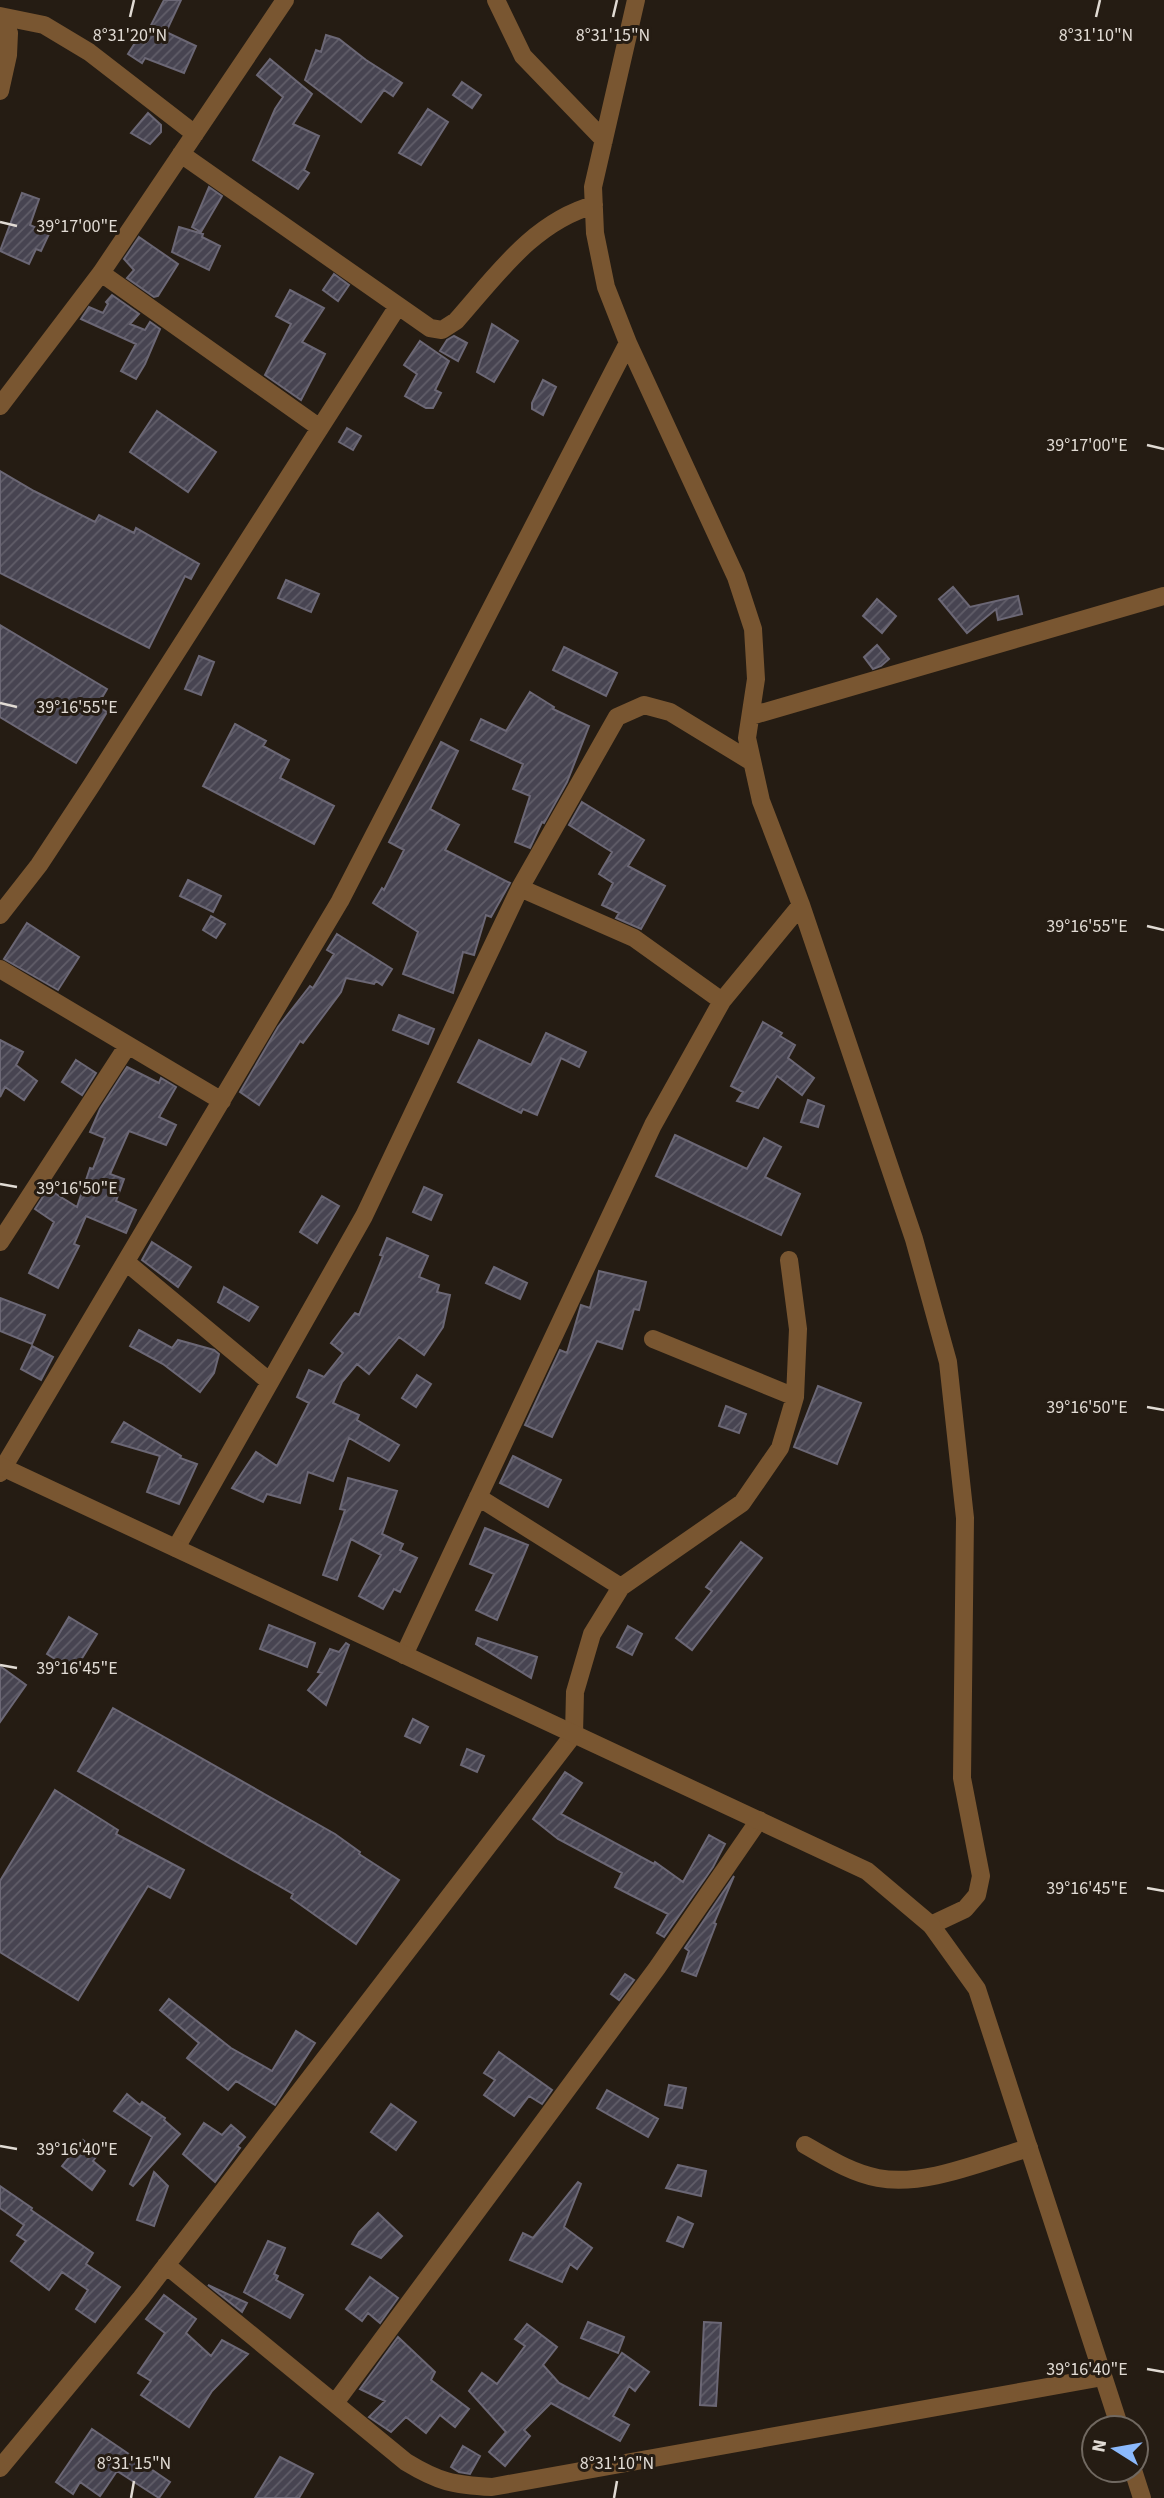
<svg xmlns="http://www.w3.org/2000/svg" width="1164" height="2498" viewBox="0 0 1164 2498" font-family="'Source Sans 3',sans-serif">
<defs>
<pattern id="building-hatch" width="6" height="6" patternUnits="userSpaceOnUse" patternTransform="scale(1.75)"><rect width="6" height="6" fill="#474451"/><path d="M-1 1l2-2M0 6l6-6M5 7l2-2" fill="none" stroke="#615e69"/></pattern>
</defs>
<rect width="100%" height="100%" fill="#251c13"/>
<!-- building -->
<path fill="url(#building-hatch)" stroke="#6b6775" stroke-width="2" d="M164,0H181L166,32L196,46L184,73L145,58L142,63L128,54L140,35H146Z
M326,35L339,39L366,60L402,83L393,96L384,90L361,122L305,80L316,50L321,52Z
M270,59L312,94L293,124L319,136L304,170L309,173L298,189L253,160L275,109L283,97L257,75Z
M462,82L481,95L472,108L453,95Z
M428,109L448,122L421,165L399,153Z
M148,113L161,125V132L150,144L131,133Z
M209,187L222,196L201,232L192,227Z
M22,193L39,199L30,225L49,234L41,251L36,249L29,264L0,251Z
M179,227L203,234L202,237L220,246L209,270L172,252Z
M139,237L178,264L158,296L154,297L127,278L134,270L124,259Z
M334,274L349,285L338,301L323,290Z
M290,290L324,308L302,342L325,354L301,400L265,375L291,324L276,316Z
M112,295L139,314L130,324L145,330L150,322L160,329L145,364L136,379L121,371L136,344L81,319L89,307L103,313L108,304L106,302Z
M492,324L518,341L494,382L477,372Z
M454,336L467,343L458,361L440,351L447,340Z
M420,341L449,361L435,390L441,393L433,408H426L405,396L417,374L404,365Z
M543,380L556,387L543,415L532,409V403Z
M157,411L216,452L188,492L130,452Z
M347,428L361,436L353,450L339,442Z
M0,471L34,491L95,522L99,515L134,533L136,528L199,564L191,579L185,576L149,648L0,573Z
M286,580L319,594L311,612L278,598Z
M953,587L970,607L1018,596L1022,614L998,620L996,609L967,633L939,599Z
M877,599L896,616L882,633L863,616Z
M0,625L107,689L97,706L107,712L76,763L0,717Z
M877,645L889,659L881,666L873,669L864,657Z
M564,647L617,673L606,696L553,670Z
M199,656L214,662L201,695L185,689Z
M530,692L554,707L553,709L589,726L567,782L544,823L542,822L530,848L515,842L530,796L513,789L523,764L471,740L481,719L506,731Z
M235,724L266,741L263,746L289,760L280,778L334,806L314,844L203,786Z
M441,742L458,751L430,809L459,825L445,850L510,883L491,917L486,915L474,955L463,952L453,993L403,974L418,932L373,903L382,888L384,890L404,850L389,842Z
M582,802L644,840L628,866L665,886L641,929L616,918L619,913L602,905L613,883L599,874L612,852L569,825Z
M188,880L221,896L213,912L180,896Z
M211,916L225,924L216,938L203,930Z
M27,923L79,957L58,990L4,959Z
M337,934L392,969L382,985L376,981L374,984L346,978L341,992L303,1043L300,1041L259,1105L240,1092L278,1027L310,986L313,988L334,954L327,950Z
M399,1015L434,1029L428,1044L393,1030Z
M763,1022L782,1033L780,1036L795,1045L788,1058L814,1078L802,1095L777,1076L758,1108L737,1101L743,1092L731,1086Z
M546,1033L586,1052L579,1067L561,1058L537,1115L523,1109L521,1113L458,1082L479,1040L531,1065Z
M0,1040L23,1052L16,1065L37,1081L24,1100L5,1087L0,1097Z
M76,1060L96,1073L82,1095L62,1082Z
M127,1067L159,1083L161,1078L176,1087L159,1117L176,1125L166,1145L129,1131L110,1174L124,1179L116,1201L136,1210L126,1233L86,1216L74,1244L79,1246L58,1288L29,1273L54,1222L35,1209L48,1189L77,1207L90,1168L93,1169L105,1138L90,1132L100,1109Z
M808,1100L824,1106L818,1127L801,1122Z
M675,1135L747,1169L764,1138L781,1147L765,1177L800,1194L781,1235L656,1176Z
M424,1187L442,1195L431,1220L413,1212Z
M322,1196L339,1206L317,1243L300,1232Z
M387,1238L428,1256L419,1277L439,1285L437,1292L450,1295L443,1327L424,1355L399,1337L369,1374L357,1364L342,1382L333,1403L359,1415L357,1420L399,1445L389,1461L349,1438L333,1481L308,1472L300,1503L267,1494L263,1502L232,1488L256,1452L277,1466L309,1403L297,1397L309,1370L324,1377L343,1353L331,1343L355,1313L359,1315L383,1256L380,1255Z
M152,1242L191,1267L178,1287L142,1260Z
M494,1267L527,1283L520,1299L486,1283Z
M599,1271L646,1282L639,1310L634,1309L622,1349L597,1341L552,1437L525,1425L560,1350L567,1353L581,1305L590,1308Z
M224,1287L258,1307L249,1321L218,1302Z
M0,1298L45,1315L32,1344L0,1331Z
M139,1330L172,1348L178,1340L214,1350L219,1354L214,1373L200,1392L163,1364L130,1346Z
M32,1346L53,1357L41,1380L21,1369Z
M417,1375L431,1384L416,1407L402,1398Z
M818,1386L861,1403L837,1464L794,1447Z
M726,1406L746,1414L739,1433L719,1426Z
M124,1422L181,1456L180,1458L197,1464L179,1504L147,1492L160,1456L112,1442Z
M513,1456L561,1480L548,1507L500,1483Z
M348,1478L397,1491L382,1534L403,1544L400,1550L417,1558L400,1592L394,1589L383,1609L359,1596L381,1555L351,1539L337,1580L323,1575L345,1510L340,1509Z
M485,1528L528,1545L497,1620L476,1610L494,1574L470,1564Z
M741,1542L762,1558L692,1650L676,1638L712,1591L706,1587Z
M69,1617L97,1634L74,1671L47,1654Z
M269,1625L315,1643L307,1667L260,1649Z
M628,1626L642,1634L632,1655L617,1647Z
M478,1638L537,1657L531,1678L476,1644Z
M346,1643L349,1645L326,1705L308,1690L322,1673L318,1672L330,1649L339,1652Z
M0,1666L26,1685L0,1722Z
M113,1708L335,1834L360,1852L359,1854L399,1880L356,1944L291,1898L293,1894L78,1771Z
M413,1719L428,1727L420,1743L405,1736Z
M467,1749L484,1756L477,1772L461,1765Z
M565,1772L582,1783L561,1814L654,1864L655,1862L683,1882L709,1835L725,1844L713,1867L664,1937L657,1933L668,1914L615,1887L622,1873L558,1839L533,1819Z
M55,1790L118,1830L116,1834L184,1870L170,1898L148,1886L78,2000L0,1952V1881Z
M734,1876L714,1923L716,1924L696,1976L682,1971L689,1951L685,1948Z
M625,1974L634,1980L619,2000L611,1994Z
M169,1999L231,2048L272,2071L296,2031L315,2043L275,2105L236,2081L228,2090L187,2058L199,2043L160,2010Z
M499,2052L552,2090L542,2104L529,2096L514,2116L484,2095L495,2080L484,2073Z
M669,2085L686,2088L682,2108L665,2105Z
M607,2090L658,2119L648,2137L597,2108Z
M127,2094L140,2105L142,2102L165,2118L164,2120L180,2134L133,2186L130,2184L152,2137L114,2111Z
M391,2104L416,2122L396,2150L371,2132Z
M204,2123L222,2135L231,2125L245,2137L237,2146L240,2148L215,2182L183,2154Z
M83,2140L99,2153L93,2161L105,2171L92,2190L62,2166Z
M678,2165L706,2171L701,2196L666,2188Z
M154,2172L168,2186L154,2226L137,2220Z
M578,2182L581,2184L564,2227L592,2248L577,2269L570,2264L562,2282L510,2260L523,2233L533,2238Z
M0,2186L32,2208L31,2210L93,2253L86,2264L120,2287L95,2322L76,2309L88,2290L62,2272L49,2290L11,2261L26,2241L17,2235L24,2225L0,2208Z
M378,2213L402,2236L381,2258L352,2244L359,2232Z
M678,2217L693,2224L683,2247L667,2241Z
M268,2241L285,2248L274,2274L278,2276L276,2280L303,2295L290,2318L244,2292Z
M370,2277L398,2298L380,2323L368,2313L362,2321L346,2309Z
M208,2285L247,2303L242,2312Z
M164,2295L196,2319L186,2333L211,2356L222,2340L248,2354L212,2391L189,2427L141,2395L151,2381L138,2373L165,2333L146,2319Z
M588,2322L624,2337L618,2353L581,2338Z
M704,2322L721,2323L716,2406L700,2405Z
M527,2324L557,2347L543,2365L559,2383L589,2399L622,2353L649,2372L635,2391L629,2386L613,2416L629,2425L620,2441L551,2403L524,2430L530,2436L505,2466L489,2452L506,2432L469,2391L482,2373L497,2384L525,2346L515,2339Z
M398,2337L435,2372L431,2380L469,2409L455,2427L440,2415L426,2433L406,2417L391,2432L369,2417L385,2401L360,2389Z
M92,2429L170,2482L159,2498L117,2471L100,2496L80,2482L73,2494L56,2482Z
M463,2446L480,2456L470,2474L459,2472L451,2467Z
M280,2457L313,2474L299,2498H255Z"/>
<g fill="none" stroke-linecap="round" stroke-linejoin="round">
<!-- minor -->
<path stroke="#795631" stroke-width="18" d="M496,0L523,56L604,140
M636,0L593,187L595,233L606,287L628,343L736,577L753,629L756,679L747,738L761,801L801,905L914,1239L948,1362L965,1518L962,1778L981,1876L977,1895L965,1909L931,1925
M0,16L44,25L89,52L195,134
M0,91L8,55L9,33L0,16
M181,154L430,328L442,330L456,321C496,276 533,222 594,205
M101,273L320,428
M0,406L101,273L285,0
M751,716L1164,596
M520,888L634,938L722,1001
M0,915L39,865L91,786L398,306
M0,969L222,1101
M0,1242L128,1045
M126,1262L270,1382
M653,1339L795,1397
M0,1473L340,901L628,343
M478,1497L621,1587
M176,1548L364,1216L520,888L617,717L644,705L670,712L752,762
M404,1655L653,1125L722,1001L801,905
M805,2145C828,2158 851,2173 878,2178C925,2187 983,2161 1029,2148
M166,2265L406,2462C439,2482 453,2485 492,2487L1103,2377
M335,2403L657,1968L759,1820
M0,2468L141,2298L574,1734L575,1692L592,1634L621,1587L742,1503L780,1448L795,1397L798,1329L789,1260"/>
<!-- tertiary -->
<path stroke="#795631" stroke-width="18" d="M0,1466L867,1871L931,1925L977,1989L1120,2428
M1133,2470L1142,2498"/>
</g>
<!-- ticks -->
<path fill="none" stroke="#e1dbd4" stroke-width="2.5" d="M130,17L134,0M613,17L617,0M1096,17L1100,0M0,222L17,226M1147,445L1164,449M0,703L17,707M1147,926L1164,930M0,1184L17,1187M1147,1407L1164,1410M0,1665L17,1668M1147,1888L1164,1891M0,2146L17,2149M1147,2369L1164,2372M131,2498L134,2481M614,2498L617,2481"/>
<g font-size="18" text-anchor="middle" fill="#e1dbd4" stroke="#251c13" stroke-width="6" stroke-linejoin="round" paint-order="stroke">
<text x="130" y="41">8°31'20"N</text>
<text x="613" y="41">8°31'15"N</text>
<text x="1096" y="41">8°31'10"N</text>
<text x="77" y="232">39°17'00"E</text>
<text x="1087" y="451">39°17'00"E</text>
<text x="77" y="713">39°16'55"E</text>
<text x="1087" y="932">39°16'55"E</text>
<text x="77" y="1194">39°16'50"E</text>
<text x="1087" y="1413">39°16'50"E</text>
<text x="77" y="1674">39°16'45"E</text>
<text x="1087" y="1894">39°16'45"E</text>
<text x="77" y="2155">39°16'40"E</text>
<text x="1087" y="2375">39°16'40"E</text>
<text x="134" y="2469">8°31'15"N</text>
<text x="617" y="2469">8°31'10"N</text>
</g>
<!-- north arrow -->
<g transform="translate(1115 2449) rotate(281)"><circle r="33" fill="#251c13" stroke="#706860" stroke-width="2"/>
<path d="M0-5L12 26L0 18L-12 26Z" fill="#8bb9fc"/>
<text y="-10" font-size="19" font-weight="bold" text-anchor="middle" fill="#e1dbd4">N</text>
</g>
</svg>
